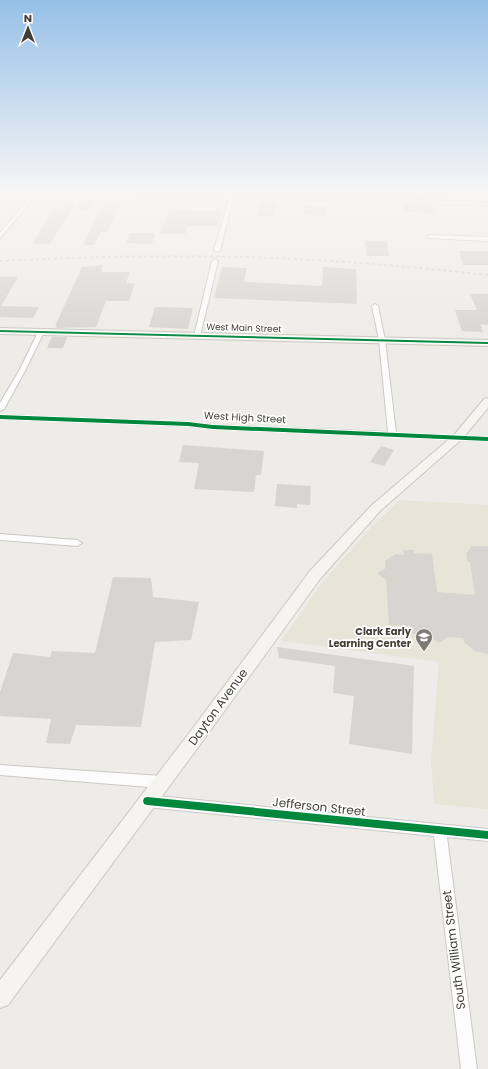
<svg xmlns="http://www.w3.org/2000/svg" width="488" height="1069" viewBox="0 0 488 1069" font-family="Poppins,sans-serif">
<rect width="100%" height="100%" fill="#edece8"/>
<!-- education -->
<path fill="#e7e4d8" d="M400,500L488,505V809L434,804L431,761L439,662L281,641L322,583L373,525Z"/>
<!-- building -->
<path fill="#d6d5d0" d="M403,192H431L432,198L403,197Z
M81,200H94L89,210L76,209Z
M259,202H276L275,216H257Z
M104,203L121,204L107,232H101L94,245H83Z
M63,205L74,206L50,244H32L55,208L61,209Z
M404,205L433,206L435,213L404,212Z
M304,206L325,207V216L303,215Z
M169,209L222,211L218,226H188L185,234H160Z
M130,233H155L152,244L126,243Z
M365,241H387L389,256H367Z
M459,251H488V265H463Z
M103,265L101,272H130L126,283H135L129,301H106L96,327L56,328L57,326H55L82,267Z
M222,267L247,268L244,282L322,286L323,267L356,269L357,304L214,298Z
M0,277H18L1,306L39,307L33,318L0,317Z
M470,294H488V325L480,324L483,332L462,331L455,310H477Z
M155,307L193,308L188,329L149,327Z
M52,337H67L63,348H47Z
M183,445L264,451L261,475H256L254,492L194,489L199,463L179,462Z
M381,446L394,450L384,466L370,462Z
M277,484L311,486L310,505L297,504V508L275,506Z
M475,546H488V654L475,651L465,643L463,638L448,637L439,643L428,635L410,634V626L389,625L386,580L377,573L386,568L385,561L395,554L404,555L403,550H414V553L432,554L437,592L475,595L470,562H468L466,554L471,547Z
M113,577L151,578L153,597L199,602L191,640L155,642L141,727L76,725L70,744L46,743L51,719L0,716V692L13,653L50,657L52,651L95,653Z
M277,647L414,666L412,754L349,744L354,696L333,693L335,666L279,658Z"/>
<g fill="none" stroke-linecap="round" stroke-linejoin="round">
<!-- street casing -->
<g stroke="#cbc9c5" stroke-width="2">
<path id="street" d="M34,192H39L0,238V233Z
M231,192H235L220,250L217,252L214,250Z
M430,235L488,237V241L428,238V236Z
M215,259L218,261L200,336L197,338L194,336L212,261Z
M375,304L378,306L385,340L396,433L488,437V441L213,429L188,426L0,419V415L188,422L213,425L388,432L379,340L372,306Z
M41,330L44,332L25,371L4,409L0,411V403L19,371L38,332Z
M0,534L77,540L82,543L77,546L0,540Z
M0,765L161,776L165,778L167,782L165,786L161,788L0,775Z
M147,795L488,829V841L447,837L477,1069H461L434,836L147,807L143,805L141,801L143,797Z"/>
</g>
<!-- secondary casing -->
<g stroke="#cbc9bf" stroke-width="2">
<path id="secondary" d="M0,328L488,340V346L0,334Z
M488,398V408L462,439L380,511L320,579L202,742L8,1005L0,1008V980L190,732L310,571L372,505L454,435L484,399Z"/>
</g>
<!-- primary casing -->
<g stroke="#cdc8b8" stroke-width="2">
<path id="primary" d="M120,192H209L488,202V206L124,194Z"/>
</g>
<!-- street -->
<use href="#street" fill="#fcfcfc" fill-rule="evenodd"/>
<!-- secondary -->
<use href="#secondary" fill="#f5f4ee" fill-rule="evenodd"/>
<!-- primary -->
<use href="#primary" fill="#eeece3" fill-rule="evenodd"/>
<!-- rail -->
<path stroke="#d8d8d7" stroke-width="2" stroke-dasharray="3 3" stroke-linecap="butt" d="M0,261C81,257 162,255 243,257C325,259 406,266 488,275"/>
<!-- cycleway casing -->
<g stroke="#fff" stroke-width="2">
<path id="cycleway" d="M0,330L488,342V344L0,332Z
M0,415L188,422L213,425L488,437V441L213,429L188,426L0,419Z
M147,797L488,831V839L147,805L144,804L143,801L144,798Z"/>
</g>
<!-- cycleway -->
<use href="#cycleway" fill="#00873e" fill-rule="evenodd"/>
</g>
<!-- sky -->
<linearGradient id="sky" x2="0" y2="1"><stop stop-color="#96c0e8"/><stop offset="0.56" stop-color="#f7f6f5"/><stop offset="1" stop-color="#f7f6f5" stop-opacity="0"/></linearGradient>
<rect width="488" height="342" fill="url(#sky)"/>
<!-- icons -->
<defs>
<g id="school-pin" transform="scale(0.9)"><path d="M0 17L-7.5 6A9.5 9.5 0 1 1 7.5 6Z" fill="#7d7b74" stroke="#fff"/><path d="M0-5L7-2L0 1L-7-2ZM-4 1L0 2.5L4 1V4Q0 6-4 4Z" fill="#fff"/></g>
</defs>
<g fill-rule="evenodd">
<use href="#school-pin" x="424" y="637"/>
</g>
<g text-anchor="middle" stroke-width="3.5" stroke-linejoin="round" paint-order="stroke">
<!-- far-street labels -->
<g font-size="9" fill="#413e35" stroke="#fff">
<text transform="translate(244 328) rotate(2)" y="3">West Main Street</text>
</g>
<!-- street labels -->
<g font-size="10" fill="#413e35" stroke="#fff">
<text transform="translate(245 417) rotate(3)" y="4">West High Street</text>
</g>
<!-- poi labels -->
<g font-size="10" font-weight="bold" fill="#413e35" stroke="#fff" text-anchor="end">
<text x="411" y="635">Clark Early<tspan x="411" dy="12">Learning Center</tspan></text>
</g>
<!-- near-street labels -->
<g font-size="12" fill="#413e35" stroke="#fff">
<text transform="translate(218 707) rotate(-54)" y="4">Dayton Avenue</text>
<text transform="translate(319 807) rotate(6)" y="4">Jefferson Street</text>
<text transform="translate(454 950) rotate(-97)" y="4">South William Street</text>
</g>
</g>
<!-- north arrow -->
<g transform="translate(28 28)" stroke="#ffffff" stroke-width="3" paint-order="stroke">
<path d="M0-3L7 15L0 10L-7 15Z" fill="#413e35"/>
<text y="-6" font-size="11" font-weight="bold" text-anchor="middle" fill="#413e35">N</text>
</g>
</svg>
